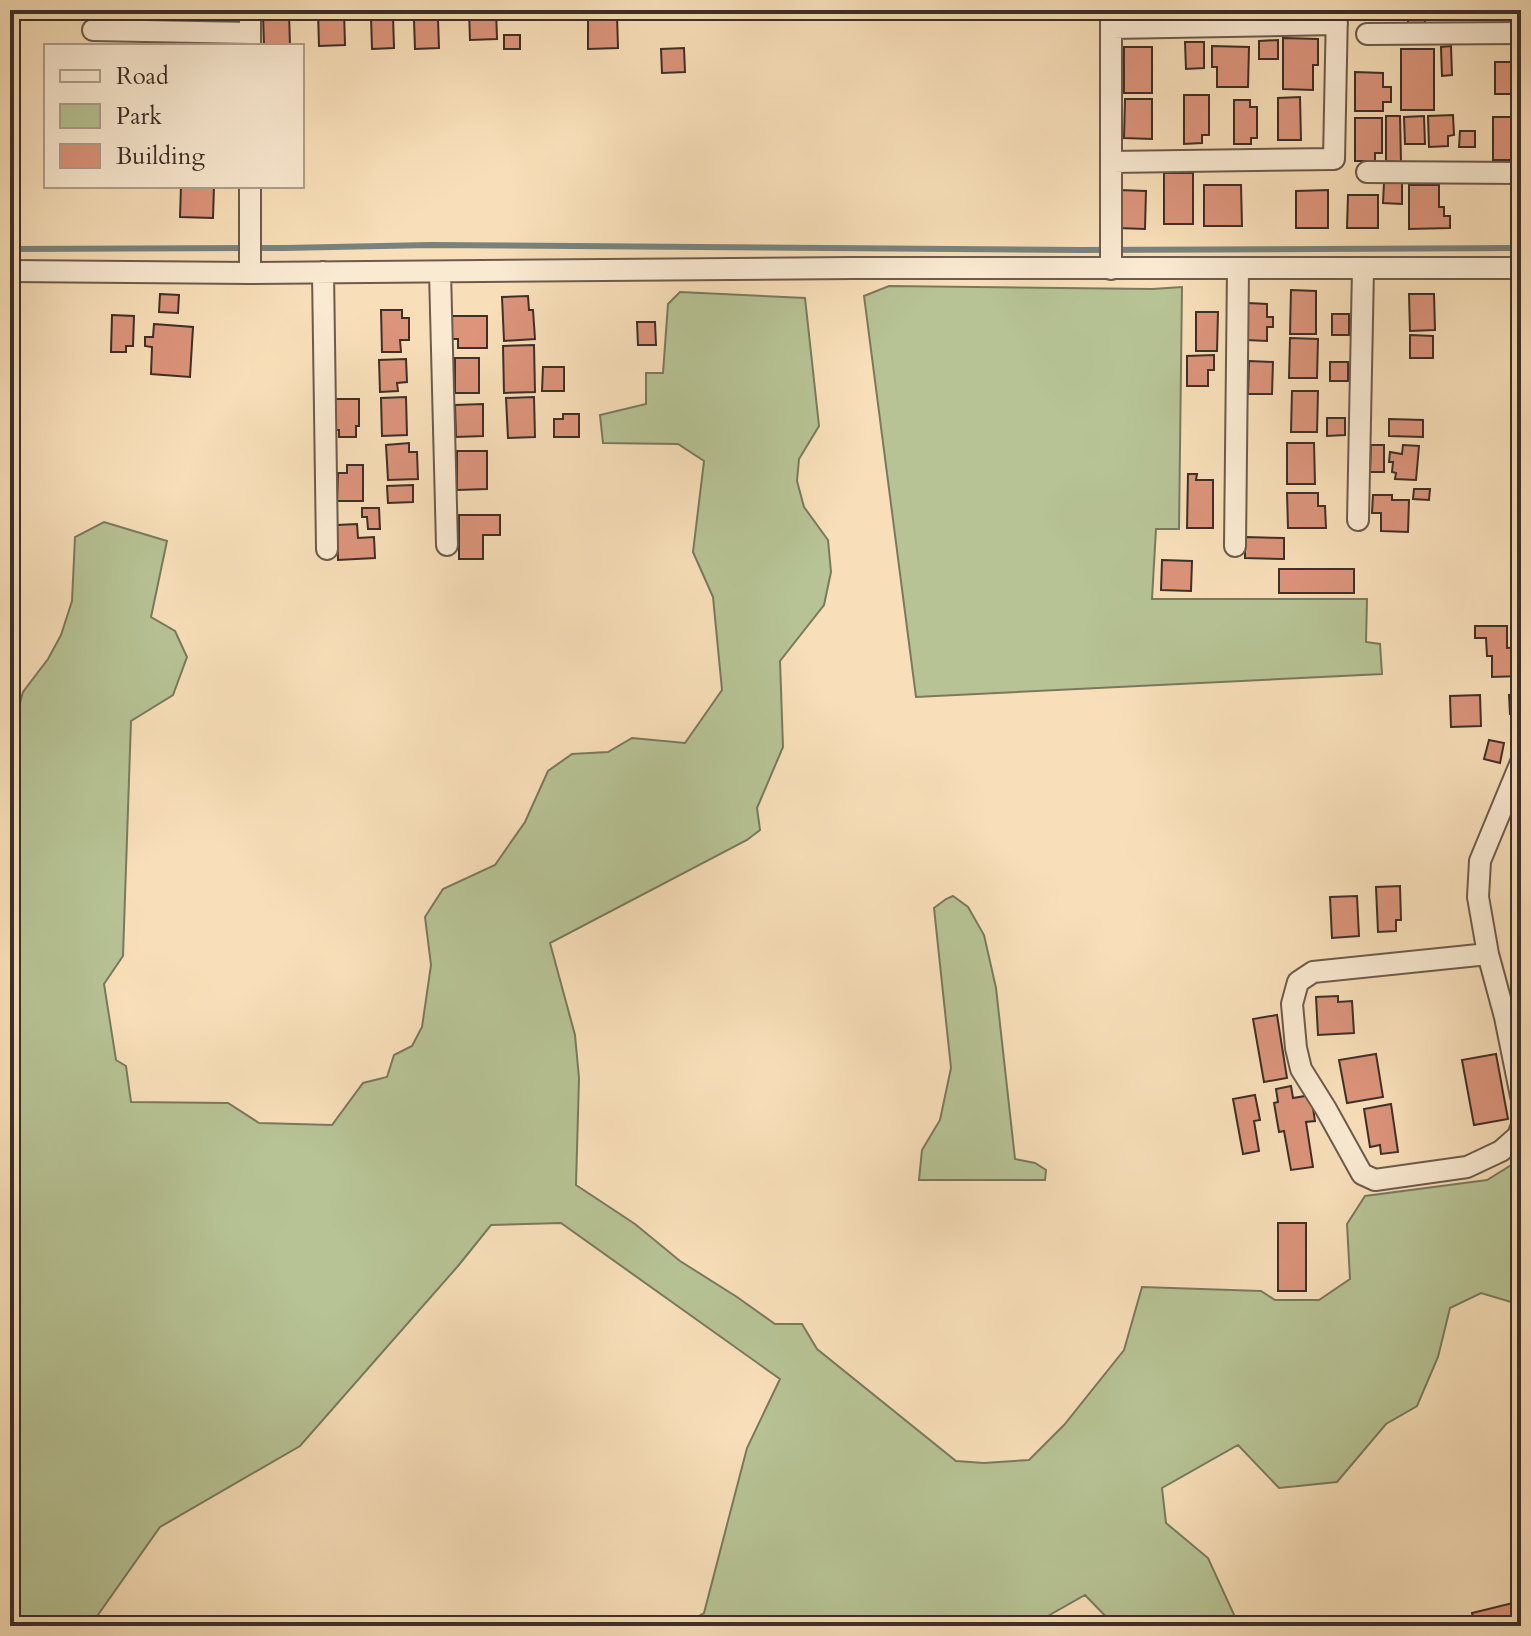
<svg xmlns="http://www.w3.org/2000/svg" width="1531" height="1636" viewBox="0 0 1531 1636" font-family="Cardo,serif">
<rect width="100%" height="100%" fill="#f8dfb9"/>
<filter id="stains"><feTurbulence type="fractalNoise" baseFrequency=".0025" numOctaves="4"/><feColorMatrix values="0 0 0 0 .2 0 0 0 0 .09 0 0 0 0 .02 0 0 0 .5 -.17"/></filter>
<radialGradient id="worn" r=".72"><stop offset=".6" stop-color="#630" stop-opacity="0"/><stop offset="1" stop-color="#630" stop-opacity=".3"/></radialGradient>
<!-- green -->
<path fill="#b7c395" stroke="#7a795e" stroke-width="2" d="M889,286L1152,289L1182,287L1179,529H1156L1152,599H1367L1366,642L1380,644L1382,674L916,697L864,296Z
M680,292L805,298L819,426L799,459L797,481L804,507L828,540L831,572L824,605L780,661L783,747L757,808L760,830L747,840L550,943L575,1035L579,1078L576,1185L635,1224L680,1261L737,1297L775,1324H802L817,1349L956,1461L984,1463L1029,1460L1064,1425L1124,1350L1142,1287L1261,1291L1275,1300H1319L1350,1279L1347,1224L1365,1196L1487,1180L1521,1159V1305L1481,1293L1450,1308L1438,1357L1417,1406L1386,1424L1337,1482L1279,1488L1238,1445L1162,1488L1166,1523L1208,1558L1236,1619L1237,1626H1115L1085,1595L1030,1626H681L704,1613L747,1448L780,1379L561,1223L491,1225L458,1266L300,1446L160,1527L95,1619L85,1626H10V1027H18L19,979L10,894V739L23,692L48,659L61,635L72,601L75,537L104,522L167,541L151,617L175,631L187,657L173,695L131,721L123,956L104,984L116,1060L126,1066L131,1102L228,1103L259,1123L332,1125L363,1083L387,1077L394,1055L412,1046L422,1027L431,965L425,917L443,889L495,865L525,822L548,771L572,754L608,752L632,738L685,743L722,690L713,597L693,552L704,461L678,444L603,443L600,415L646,404V373H663L668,304Z
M953,896L968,907L984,935L996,988L1015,1159L1035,1163L1046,1170L1045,1180H919L922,1150L940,1120L951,1068L934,908L946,899Z"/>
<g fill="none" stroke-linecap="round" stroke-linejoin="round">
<!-- stream -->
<path stroke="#78837e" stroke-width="6" d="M10,249L284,248L430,245L1080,250L1521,248"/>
</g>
<!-- building -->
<path fill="#dc947b" stroke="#3d2f28" stroke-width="2" d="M173,10H198V17H173Z
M349,10H365V19L349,18Z
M469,10H496L497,39L470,40Z
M1408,10H1425V23L1408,24Z
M1432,10H1460V17L1432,18Z
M1488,10H1514V17H1488Z
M344,11L345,45L319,46L318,12Z
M289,13L290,46H264L263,14Z
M588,15H617L618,48L588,49Z
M393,16L394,48L372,49L371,17Z
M438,19L439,48L415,49L414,20Z
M504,35H520V49H504Z
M1283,38L1318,39V65H1313V90L1283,89Z
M1278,40V59H1259V41Z
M1185,42H1204V68L1186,69Z
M1212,46L1249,47L1248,87H1217V67H1212Z
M1451,46L1452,75L1442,76L1441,47Z
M1124,47H1152V93H1124Z
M684,48L685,72L662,73L661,49Z
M1401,49H1434V110H1401Z
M1495,62H1520V94H1495Z
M1355,72L1383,73V87H1391V102H1383V111H1355Z
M1184,95H1209V135H1202V143L1184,144Z
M1300,97L1301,140H1278V98Z
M1125,99H1152V139L1124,138Z
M1234,100H1250V107H1257V138H1251V144H1234Z
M1453,115L1454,135L1448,136V146L1429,147L1428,116Z
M1386,116H1400L1401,162L1386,161Z
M1424,116L1425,144H1405L1404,117Z
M1493,117H1521V160H1493Z
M1355,118H1382V153H1375V161H1355Z
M1460,131H1475V147H1459Z
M1164,173H1193V224H1164Z
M1384,183H1402V204L1383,203Z
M1204,185H1241L1242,226H1204Z
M1409,185H1439V207H1444V216H1450V228L1409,229Z
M181,186H214L213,218L180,217Z
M1119,190L1146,191L1145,229L1118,228Z
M1328,190V228H1296V191Z
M1348,195H1378V228H1347Z
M1291,290L1316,291V334H1290Z
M160,294L179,295L178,313L159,312Z
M1409,294H1434L1435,330L1410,331Z
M528,296L529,310H533L535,339L504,341L502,297Z
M1248,303L1267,304V317H1273V327H1267V341L1247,340Z
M381,310H402V318H409V340H400L401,352H382Z
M1196,312H1218L1217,351H1196Z
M1332,314H1349V335H1332Z
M112,315L134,316L133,346H126V352H111Z
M452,316H487V348H458V339H452Z
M637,322H655L656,345H638Z
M154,324L193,327L190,377L151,374L152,347L145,346V337H153Z
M1410,335L1433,336V358H1410Z
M1290,338L1318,339L1317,378H1289Z
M534,345L535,392L504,393L503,346Z
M1214,355V370H1208V386H1187V356Z
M455,358H479V393H455Z
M406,359L407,382L397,383L398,391L380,392L379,360Z
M1249,361L1273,362L1272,394H1248Z
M1330,362H1348V381H1330Z
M543,367H564V391H542Z
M1292,391H1318L1317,432H1291Z
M406,397L407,435L382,436L381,398Z
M534,397L535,437L508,438L506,398Z
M333,399H359V426H356V437H339V430H336V416H333Z
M483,404V436L456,437L455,405Z
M563,414H579V437H554V419H563Z
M1327,418H1345V435L1327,436Z
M1389,419L1423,420V437L1389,436Z
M409,443V452H417L418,479L388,480L386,445Z
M1287,443H1314L1315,484H1287Z
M1371,445H1384V472H1370Z
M1403,445L1419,446L1416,480L1395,479L1396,473L1392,472L1393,462H1389L1390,452L1402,454Z
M457,451H487V489L457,490Z
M347,465H363V501H337L338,473H347Z
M1188,474H1197L1196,480H1213V528H1187Z
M413,485V502L388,503L387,486Z
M1414,489H1430L1429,500L1413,499Z
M1287,493H1318V506H1325L1326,528H1288Z
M1373,495H1392V500H1409L1408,532L1381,531V513H1372Z
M362,508H379L380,529H368L367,517H362Z
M459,515H500V535H483V559H459Z
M357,524L358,538L374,537L375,558L338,560L337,525Z
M1245,537L1284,538V559L1245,558Z
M1162,560L1192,561L1191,591L1161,590Z
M1279,569H1354V593H1279Z
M1513,589H1521V621H1513Z
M1475,626H1507V648L1521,647V676L1492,677V656H1487L1486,638H1475Z
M1521,694V714H1510L1509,695Z
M1480,695L1481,726L1451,727L1450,696Z
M1489,740L1504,743L1500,763L1484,759Z
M1400,886L1401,920H1396V931L1378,932L1376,887Z
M1357,896L1359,936L1332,938L1330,897Z
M1521,972V1033L1511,974Z
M1338,996V1002L1352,1001L1354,1033L1318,1035L1316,997Z
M1277,1015L1287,1078L1264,1082L1253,1019Z
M1376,1054L1383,1097L1347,1103L1339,1060Z
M1496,1054L1508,1119L1474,1125L1462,1060Z
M1291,1086L1293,1098L1311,1095L1315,1121L1306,1122L1313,1167L1291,1170L1284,1131L1279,1132L1274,1103L1278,1102L1276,1089Z
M1255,1095L1260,1120L1254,1121L1259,1151L1243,1154L1233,1099Z
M1391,1104L1398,1152L1381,1154L1380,1145L1370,1147L1364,1109Z
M1278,1223H1306V1291H1278Z
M1521,1601V1626H1475L1472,1613Z"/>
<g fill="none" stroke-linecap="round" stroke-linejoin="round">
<!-- street casing -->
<g stroke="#6c5b4c" stroke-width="24">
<path id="street" d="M1111,28L1337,24
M93,30L250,33
M1367,34L1521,33
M250,46V10
M1111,162L1334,159L1337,10
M1367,172L1521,173
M250,186V273
M1111,269V10
M10,271L250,273L853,268H1521
M323,272L327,549
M440,272L447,545
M1358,520L1363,269
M1235,546L1238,269
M1521,762L1480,861L1478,897L1488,954L1505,1017L1521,1096
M1488,954L1313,972L1298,982L1292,1004L1296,1048L1301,1069L1326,1109L1362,1174L1375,1180L1467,1167L1501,1151L1518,1136L1521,1128"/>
</g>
<!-- street -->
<use href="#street" stroke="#faead2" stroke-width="20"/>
</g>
<!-- margin -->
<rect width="1531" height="1636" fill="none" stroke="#f8dfb9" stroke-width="40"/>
<rect x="12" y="12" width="1507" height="1612" fill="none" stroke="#3d2f28" stroke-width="4"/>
<rect x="20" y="20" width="1491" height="1596" fill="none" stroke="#3d2f28" stroke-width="2"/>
<!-- legend -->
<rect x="44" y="44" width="260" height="144" fill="#faead2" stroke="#ae9f8e" stroke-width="2"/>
<rect x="60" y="70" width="40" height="12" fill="#faead2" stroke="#ae9f8e" stroke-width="2"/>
<text x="116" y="84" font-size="24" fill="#3d2f28">Road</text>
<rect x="60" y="104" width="40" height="24" fill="#b7c395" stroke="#ae9f8e" stroke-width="2"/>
<text x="116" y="124" font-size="24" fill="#3d2f28">Park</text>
<rect x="60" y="144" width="40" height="24" fill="#dc947b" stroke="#ae9f8e" stroke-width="2"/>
<text x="116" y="164" font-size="24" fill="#3d2f28">Building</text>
<rect width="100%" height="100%" filter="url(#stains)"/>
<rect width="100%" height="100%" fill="url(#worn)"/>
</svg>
